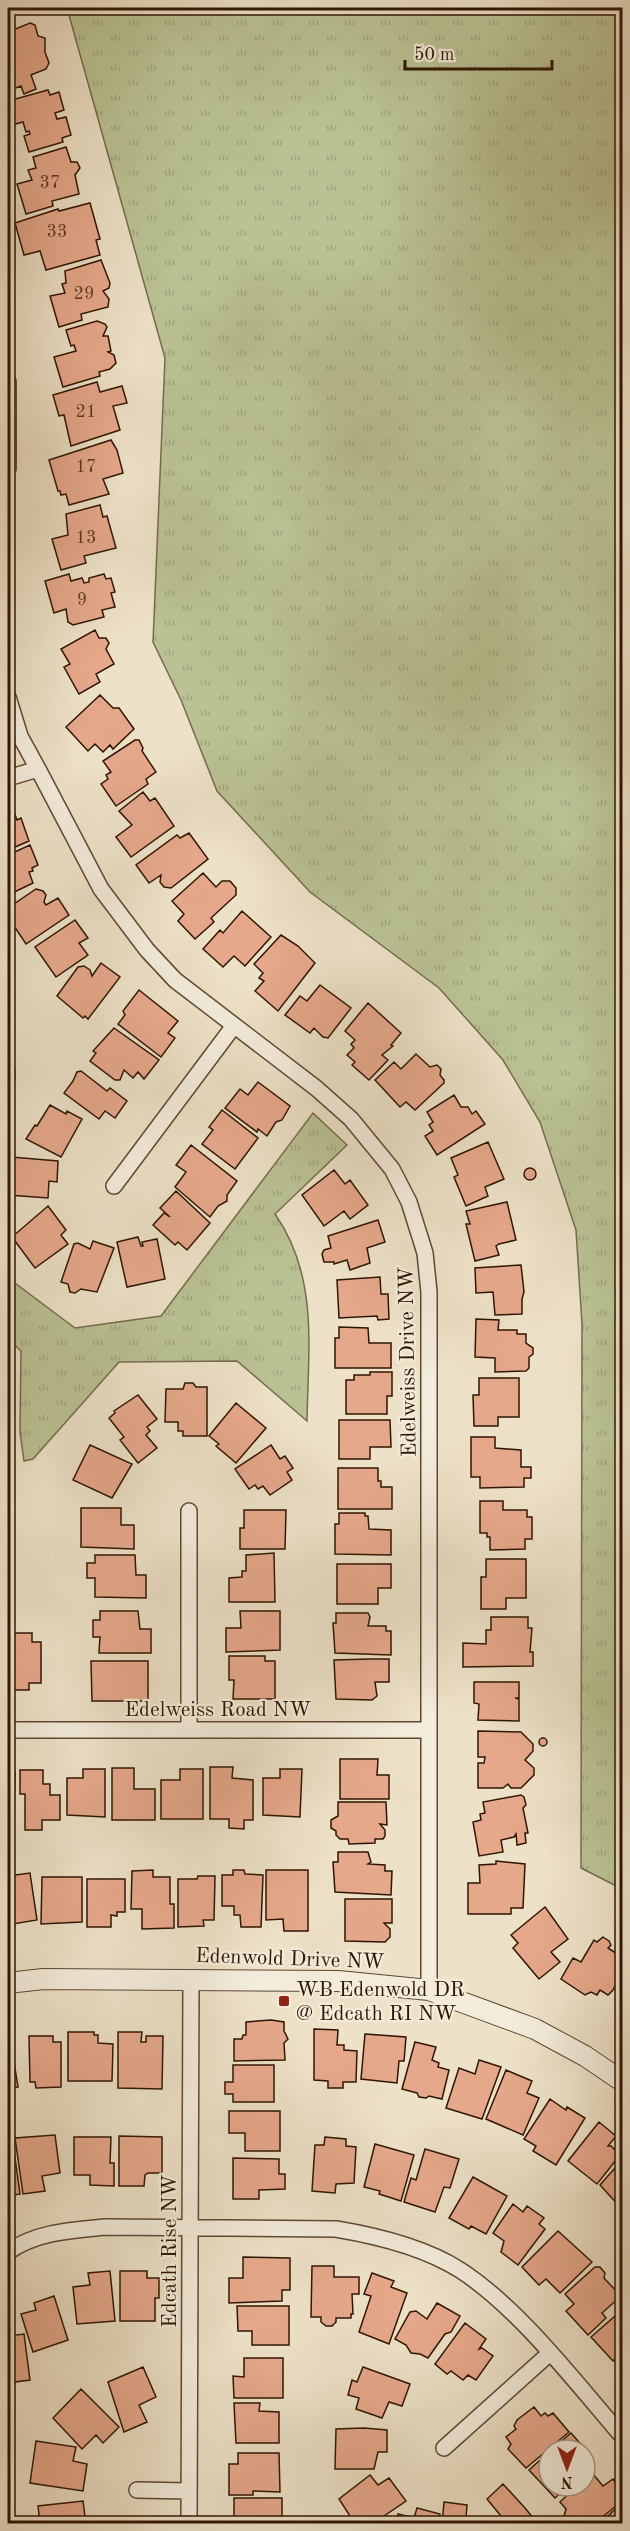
<svg xmlns="http://www.w3.org/2000/svg" width="630" height="2531" viewBox="0 0 630 2531" font-family="'Old Standard TT',serif">
<defs>
<pattern id="grass-tufts" width="24" height="20" patternUnits="userSpaceOnUse" patternTransform="scale(1.5)"><rect width="24" height="20" fill="#bac294"/><path d="M3 7l-1-3M5 7V3M7 7l1-3M15 17l-1-3M17 17v-4M19 17l1-3" fill="none" stroke="#a0a67e"/></pattern>
</defs>
<rect width="100%" height="100%" fill="#ede1c7"/>
<filter id="stains"><feTurbulence type="fractalNoise" baseFrequency=".00333" numOctaves="4"/><feColorMatrix values="0 0 0 0 .2 0 0 0 0 .09 0 0 0 0 .02 0 0 0 .5 -.17"/></filter>
<radialGradient id="worn" r=".72"><stop offset=".6" stop-color="#630" stop-opacity="0"/><stop offset="1" stop-color="#630" stop-opacity=".3"/></radialGradient>
<!-- grass -->
<path fill="url(#grass-tufts)" stroke="#746c4c" stroke-width="1.5" d="M67,8H622V1889L581,1868L582,1324L576,1230L540,1122L503,1060L439,988L310,892L217,791L181,700L153,642L165,358Z
M313,1113L347,1145L275,1214C319,1277 308,1348 307,1421L237,1361L119,1362L33,1459L24,1461L20,1432L21,1351L8,1339V1278L75,1328L161,1316Z"/>
<!-- building -->
<path fill="#e6a88b" stroke="#2f1503" stroke-width="1.5" d="M30,23L35,25L38,36L45,38V52L49,63L46,69L31,75L36,89L24,94L21,86L8,91V32Z
M48,90L50,95L59,92L64,110L55,113L57,119L66,117L71,135L62,138L63,142L29,152L24,136L30,134L29,131L26,132L23,122L8,126V101Z
M66,147L71,162H77L80,168L75,175L79,194L52,201L53,206L26,214L17,184L32,180L28,170L36,168L33,157Z
M90,203L100,239L96,240L100,255L46,270L40,251L24,255L15,223L58,209L59,211Z
M101,260L110,283L109,288L103,291L109,299L108,307L81,314L82,320L59,327L50,296L65,293L62,284L66,283L65,271Z
M97,321L105,324L107,327L103,336H108L111,351L108,352L114,355L116,363L110,369L99,372L100,376L63,387L54,357L76,351L74,345L71,346L66,330Z
M97,382L100,392L122,386L127,403L113,406L120,430L71,446L64,415L59,416L53,395Z
M111,440L117,450L123,473L103,479L109,494L69,505L66,494L61,495L60,491H58L49,460Z
M100,505L103,517L107,516L116,548L84,556L86,563L61,570L52,539L68,535L66,514Z
M69,574L71,581L82,578L84,583L89,582V578L104,574L106,579L111,578L115,592L111,593L115,607L102,610L104,617L73,625L68,622L66,609L54,613L45,581Z
M95,630L99,638H106L109,643L106,649L114,664L96,674L100,682L79,694L64,667L70,664L61,649Z
M100,695L113,708H119L134,729L113,749L110,745L103,752L95,744L88,751L66,727Z
M135,740H139L143,748L142,751L156,772L146,779L148,784L116,806L101,784L108,779L106,775L111,772L103,761Z
M143,792L150,801L155,798L174,826L131,857L116,837L132,825L119,811Z
M13,809L17,820L21,818L29,841L8,850V811Z
M189,833L208,859L171,888L164,887L160,882L161,875L149,883L136,865L177,835L180,838Z
M30,845L38,865L32,868L33,871L29,872L33,883L8,895V855Z
M203,873L216,887L222,881H230L236,888V895L211,918L214,922L195,939L178,921L184,914L172,901Z
M36,889L43,891L46,895L44,902L46,905L58,898L69,915L26,944L10,920L12,919L8,908Z
M242,911L271,937L245,966L234,956L223,967L203,949L220,930L223,933Z
M75,920L88,938L79,943L88,955L56,977L35,947Z
M281,935L298,946L315,963L278,1011L255,991L264,981L259,978L263,973L254,964Z
M101,963L120,977L88,1019L85,1016L83,1018L57,996L78,967L84,966L90,970L92,976Z
M320,985L351,1008L328,1038L323,1037L314,1028L310,1033L285,1015L300,996L307,1001Z
M139,990L178,1021L168,1033L175,1038L161,1057L118,1024L125,1015L123,1011Z
M368,1003L401,1033L391,1045L393,1046L382,1055L388,1060L369,1080L352,1065L355,1062L347,1055L354,1048L351,1044L355,1040L345,1031Z
M8,1007H11L8,1045Z
M114,1028L159,1060L144,1079L138,1072L133,1078L124,1070L120,1080H115L90,1061L96,1053L93,1051Z
M416,1054L430,1067L437,1065L441,1069L440,1075L444,1080V1083L415,1110L406,1102L400,1107L375,1080L394,1062L401,1069Z
M8,1055H11L10,1069L15,1071L14,1089L11,1091H8Z
M81,1071L107,1091L110,1088L127,1101L115,1118L105,1111L99,1119L64,1093L73,1081L77,1072Z
M258,1082L290,1106L282,1120L276,1122L267,1136L258,1129L257,1132L225,1108L240,1089L248,1095Z
M454,1095L461,1107H468L472,1114L476,1111L485,1124L437,1155L425,1136L433,1131L429,1125L433,1122L427,1112Z
M50,1105L66,1114L67,1111L82,1119L61,1157L26,1139L35,1125L37,1126Z
M222,1110L258,1138L235,1169L202,1144L213,1130L209,1127Z
M488,1142L504,1179L485,1187L488,1196L466,1206L454,1177L458,1175L451,1158Z
M191,1145L237,1181L227,1195V1201L218,1206L210,1217L175,1187L186,1172L176,1165Z
M11,1157L58,1161L57,1182L49,1181L48,1198L8,1195Z
M524 1174a6 6 0 1 1 12 0a6 6 0 1 1-12 0Z
M334,1170L345,1184L350,1180L368,1205L350,1219L344,1211L324,1226L302,1195Z
M176,1191L210,1223L187,1250L178,1242L175,1245L153,1225L164,1213L170,1217L160,1208Z
M507,1202L516,1240L499,1244L496,1246L499,1255L475,1261L466,1224H470L466,1211Z
M48,1206L66,1230L61,1235L68,1244L35,1268L12,1237Z
M378,1220L385,1242L367,1248L370,1263L350,1270L347,1260L334,1264V1262H324L322,1254L324,1250L331,1248L328,1236Z
M138,1237L141,1246H143L142,1242L157,1239L165,1279L127,1287L117,1242Z
M93,1241L114,1248L97,1292L81,1289L75,1293L70,1292L68,1284L61,1282L74,1244L78,1243L90,1249Z
M521,1265L524,1292L522,1299V1314L495,1315L493,1292L476,1293L475,1268Z
M380,1277L381,1294H388L389,1319L378,1320L377,1316L339,1318L337,1280Z
M476,1319L499,1320L498,1330H517V1334H526V1343L533,1348V1354L529,1357V1368L526,1371L495,1372V1358L475,1357Z
M339,1327L368,1328L369,1343H391V1368H335V1338H339Z
M370,1372H392V1396H387V1414H346V1380H354V1375H370Z
M479,1378H519V1417H498V1426H474L473,1395H479Z
M185,1383H193L196,1387H207V1436H183V1431H178V1422H165L166,1389H183Z
M138,1395L157,1419L147,1427L150,1431L146,1435L157,1448L138,1463L120,1440L124,1437L109,1418L115,1413L114,1411Z
M236,1403L266,1428L236,1463L216,1446L219,1444L209,1436Z
M339,1420H390L391,1447H370V1459H339Z
M471,1437H495V1448L521,1450V1467H531V1478H524V1487L480,1488V1477H471Z
M90,1445L132,1464L112,1498L73,1480Z
M271,1445L280,1459L285,1456L293,1468L287,1472L292,1480L270,1495L263,1486L258,1489L255,1485L249,1489L235,1469Z
M338,1468H378V1481H381V1487H392V1509H338Z
M480,1501H503V1510H527V1517H532V1539H525V1549L490,1550V1537H487V1533H480Z
M81,1508H121V1525H134V1549L81,1547Z
M244,1510H286L285,1549H240V1528H244Z
M339,1513H365V1516H368L369,1529L391,1530V1555L335,1554V1524H339Z
M274,1553L275,1602H229V1578L242,1577V1571H246V1555Z
M95,1555H135L136,1575H146V1598L95,1597V1578H87V1563H95Z
M486,1559H526V1598H506V1609H481V1577H486Z
M337,1564H391V1588H378V1604H337Z
M100,1611H138L140,1629H151V1653H99L100,1637H93V1620H100Z
M240,1611H280V1650L226,1652V1628H241Z
M336,1613H368L370,1617L368,1626H386V1631H391V1655L335,1653L333,1623H336Z
M491,1617H528V1628H532L530,1652H533V1666L463,1667V1643L486,1644V1630H491Z
M14,1633H32V1642H41V1683H29V1690H8V1642H14Z
M229,1656H265V1661H275V1699H233L234,1680H229Z
M370,1659H389V1682H375L377,1696L372,1700L336,1699L334,1660Z
M91,1661H148V1701H92Z
M474,1682H519V1698H515L519,1699V1721L478,1720L479,1704L474,1703Z
M478,1731L521,1732L533,1744V1751L525,1760L534,1768V1775L521,1788H511L508,1784L503,1788H478V1763H484L485,1757H478Z
M539 1742a4 4 0 1 1 8 0a4 4 0 1 1-8 0Z
M340,1759H378L377,1775H389V1799H340Z
M210,1767H233L232,1778L253,1780V1820H244V1829L229,1828V1819H210Z
M112,1768H134V1789H155V1820H112Z
M83,1769H105V1817L67,1815V1778H83Z
M180,1769H203V1819H161V1780H180Z
M280,1769H302L300,1817L263,1815V1778H280Z
M20,1770H43V1784H50V1795H60V1820H42V1830H25V1794H20Z
M8,1772H15L14,1819H8Z
M521,1795L524,1797L526,1805L523,1808L528,1833H525L526,1843L517,1845L516,1834L514,1837L501,1840L503,1852L479,1856L473,1822L481,1820L480,1814L485,1813L483,1802Z
M338,1802H386L387,1825L380,1824L385,1830V1836L383,1839H375V1843L349,1844L348,1839H340L336,1835V1831L331,1828V1820L338,1816Z
M338,1852H368L371,1862L368,1864L385,1865V1871H392L391,1895L335,1892L333,1862H338Z
M496,1861L525,1864L523,1908H511V1914H468V1883H480L479,1865L496,1864Z
M153,1870V1877H170V1904H174V1928L142,1929V1909H131L132,1871Z
M233,1870H244L245,1874L263,1875L261,1927H241L240,1915H234V1906H222V1875H233Z
M266,1870H308V1931H284L283,1919L266,1920Z
M30,1873L37,1920L13,1924L11,1913H8V1876Z
M198,1876H215L214,1920H203L204,1926L178,1927V1879H197Z
M42,1877H82V1922L41,1924Z
M87,1879H125V1912H117V1916L111,1915V1927H87Z
M345,1899H392V1923H384L390,1929V1937L385,1942L345,1941Z
M545,1907L568,1939L551,1952L560,1962L539,1979L513,1948L518,1943L511,1935Z
M603,1937L609,1941L611,1945L608,1948L622,1957V1972L613,1990L608,1995L600,1990L597,1995L591,1992L585,1995L561,1979L573,1958L581,1962L594,1940L597,1942Z
M271,2020L284,2022V2031L288,2039L284,2043L285,2060L234,2061V2039H242L243,2035H246V2022Z
M314,2029L338,2030L337,2045H344V2050L357,2051L356,2082H343V2088H328V2081L314,2080Z
M68,2032H94V2035H98V2043L113,2044L112,2081H68Z
M118,2032H142L141,2042H146V2036H163L162,2089L118,2088Z
M365,2034L406,2037L404,2061H399L397,2083L361,2079Z
M29,2036H53V2042H61V2087L36,2088L35,2082H30Z
M415,2042L436,2047L432,2060L439,2063L438,2067L449,2070L442,2099L429,2096L426,2098L419,2097L417,2093L402,2089Z
M11,2043L18,2087L8,2088V2044Z
M479,2060L501,2067L482,2119L446,2108L459,2068L475,2074Z
M233,2065H274V2102H233V2094H225V2082H233Z
M506,2070L532,2081L527,2093L539,2098L523,2135L486,2119Z
M550,2099L566,2110L567,2107L585,2118L556,2165L533,2151L536,2146L524,2139Z
M229,2111H280V2151H245V2133H229Z
M599,2122L616,2136L608,2146H611L620,2155L597,2184L568,2161Z
M55,2135L60,2173L42,2176L45,2191L23,2194L15,2138Z
M12,2136L20,2194L8,2196V2137Z
M119,2136L162,2137V2173H148L145,2175L144,2186H119Z
M74,2137H111L110,2163H114V2186L90,2185V2175H74Z
M325,2137L346,2139V2146L356,2147L354,2183L336,2184L335,2193L312,2191L315,2145H324Z
M375,2144L414,2155L401,2201L379,2194L380,2191L364,2187Z
M425,2149L459,2159L450,2188L444,2187L435,2212L404,2202L411,2178L416,2180Z
M233,2158L279,2159V2174H285V2189L259,2190V2199H233Z
M622,2160V2209L600,2185Z
M473,2177L507,2196L486,2234L471,2226L469,2229L449,2218Z
M513,2204L523,2212L527,2206L544,2218L539,2224L545,2229L518,2265L501,2252L504,2241L493,2233Z
M558,2231L592,2262L560,2293L546,2279L539,2285L522,2267Z
M243,2257L290,2258V2290H282V2301L229,2303V2278H243Z
M312,2266H334V2277H359V2294H352L353,2314H351V2318H336V2322L332,2326H326L321,2322V2317H311Z
M595,2267H600L605,2273L604,2278L621,2296L602,2313L606,2318L588,2335L566,2311L574,2304L565,2294Z
M110,2271L115,2321L77,2324L73,2287L90,2285L88,2273Z
M120,2271H147V2278H159V2298H155V2321H120Z
M372,2273L394,2281L391,2287L407,2293L389,2344L359,2332L371,2296L364,2294Z
M54,2296L68,2340L33,2352L21,2314L36,2310L34,2303Z
M437,2303L460,2316L451,2332L445,2334L428,2358L420,2354L411,2353L406,2345L395,2339L410,2312L416,2311L427,2319Z
M237,2306H289V2345H252V2331H238Z
M622,2310V2352L613,2361L591,2337Z
M465,2323L486,2339L479,2349L482,2348L493,2356L476,2380L468,2375L463,2380L451,2371L447,2374L435,2364Z
M8,2334L9,2336L24,2334L30,2380L15,2382L14,2387L8,2389Z
M244,2358H283V2398H234L233,2376L244,2377Z
M143,2367L156,2397L139,2405L147,2422L124,2432L108,2382Z
M363,2367L410,2384L402,2406L389,2402L382,2418L356,2409L359,2398L348,2395L352,2380L357,2382Z
M81,2389L119,2427L103,2443L96,2435L82,2449L53,2418Z
M234,2403H260L259,2411L279,2412V2443H236Z
M534,2407L541,2416L545,2413L548,2416L553,2413L569,2432L526,2468L508,2449L511,2444L506,2437L516,2429L514,2426L517,2420Z
M364,2428L387,2430V2452H378L374,2469H335L336,2429Z
M571,2433L585,2449L551,2450Z
M36,2441L76,2447L73,2461L87,2464L83,2491L30,2483Z
M549,2452V2486H568L555,2498L529,2470Z
M238,2453H279L280,2492L253,2491V2495H229V2464H238Z
M593,2474L603,2486L613,2479L622,2491V2501L594,2524L569,2522L564,2516L566,2509L560,2502L577,2486H585V2480Z
M370,2475L378,2485L389,2478L406,2501L372,2524H355L339,2499Z
M503,2484L525,2508L538,2524H493L501,2516L487,2499Z
M234,2498H282V2524L234,2523Z
M83,2501L86,2524H40L38,2506Z
M444,2502L467,2505L466,2518H479L483,2524H442Z
M622,2504V2524H600L612,2512Z
M417,2508L440,2514L438,2524H396L398,2514L414,2518Z"/>
<g fill="none" stroke-linecap="round" stroke-linejoin="round">
<!-- minor casing -->
<g stroke="#5e4834" stroke-width="18">
<path id="minor" d="M8,382V469
M8,697L20,736L38,769
M8,778L38,769L101,889L147,950L175,980L316,1088L351,1119L392,1169L409,1202L425,1253L429,1292V1990
M114,1186L233,1027
M189,1511V1729
M8,1730H429
M8,2252C35,2232 73,2230 105,2227L336,2229C378,2236 424,2247 460,2270C519,2308 576,2383 622,2436
M444,2448L550,2353
M137,2490L189,2491
M189,2524L191,1979"/>
</g>
<!-- tertiary casing -->
<g stroke="#5e4834" stroke-width="22">
<path id="tertiary" d="M8,1983L43,1979L338,1981L429,1990L535,2029L585,2056L622,2081"/>
</g>
<!-- minor -->
<use href="#minor" stroke="#f3ecdb" stroke-width="15"/>
<!-- tertiary -->
<use href="#tertiary" stroke="#f3ecdb" stroke-width="20"/>
</g>
<!-- markers -->
<rect fill="#8f2418" stroke="#f3ecdb" stroke-width="2" x="278" y="1995" width="12" height="12" rx="3"/>
<g text-anchor="middle" stroke-width="4.5" stroke-linejoin="round" paint-order="stroke">
<!-- number labels -->
<g font-size="18" fill="#5d3a25">
<text x="50" y="188">37</text>
<text x="57" y="237">33</text>
<text x="84" y="299">29</text>
<text x="86" y="417">21</text>
<text x="86" y="472">17</text>
<text x="86" y="543">13</text>
<text x="82" y="605">9</text>
</g>
<!-- street labels -->
<g font-size="21" fill="#2f1503" stroke="#f3ecdb">
<text transform="translate(407 1362) rotate(-91)" y="7">Edelweiss Drive NW</text>
<text x="218" y="1716">Edelweiss Road NW</text>
<text transform="translate(290 1958) rotate(2)" y="7">Edenwold Drive NW</text>
<text transform="translate(169 2251) rotate(-90)" y="7">Edcath Rise NW</text>
</g>
<!-- poi labels -->
<g font-size="21" fill="#2f1503" stroke="#f3ecdb" text-anchor="start">
<text x="296" y="1996">WB Edenwold DR<tspan x="296" dy="24">@ Edcath RI NW</tspan></text>
</g>
</g>
<!-- margin -->
<rect width="630" height="2531" fill="none" stroke="#ede1c7" stroke-width="30"/>
<rect x="9" y="9" width="612" height="2513" fill="none" stroke="#2f1503" stroke-width="3"/>
<rect x="15" y="15" width="600" height="2501" fill="none" stroke="#2f1503" stroke-width="1.5"/>
<!-- north arrow -->
<g transform="translate(567 2468) rotate(180)"><circle r="28" fill="#f3ecdb" stroke="#a59685" stroke-width="1.5"/>
<path d="M0-4.5L10 22L0 15L-10 22Z" fill="#8f2418"/>
<text y="-9" font-size="16" font-weight="bold" text-anchor="middle" fill="#2f1503">N</text>
</g>
<!-- scale -->
<path d="M405 60v9h147v-9" fill="none" stroke="#2f1503" stroke-width="3"/>
<text x="414" y="60" font-size="18" fill="#2f1503" stroke="#f3ecdb" stroke-width="4.5" paint-order="stroke">50 m</text>
<rect width="100%" height="100%" filter="url(#stains)"/>
<rect width="100%" height="100%" fill="url(#worn)"/>
</svg>
